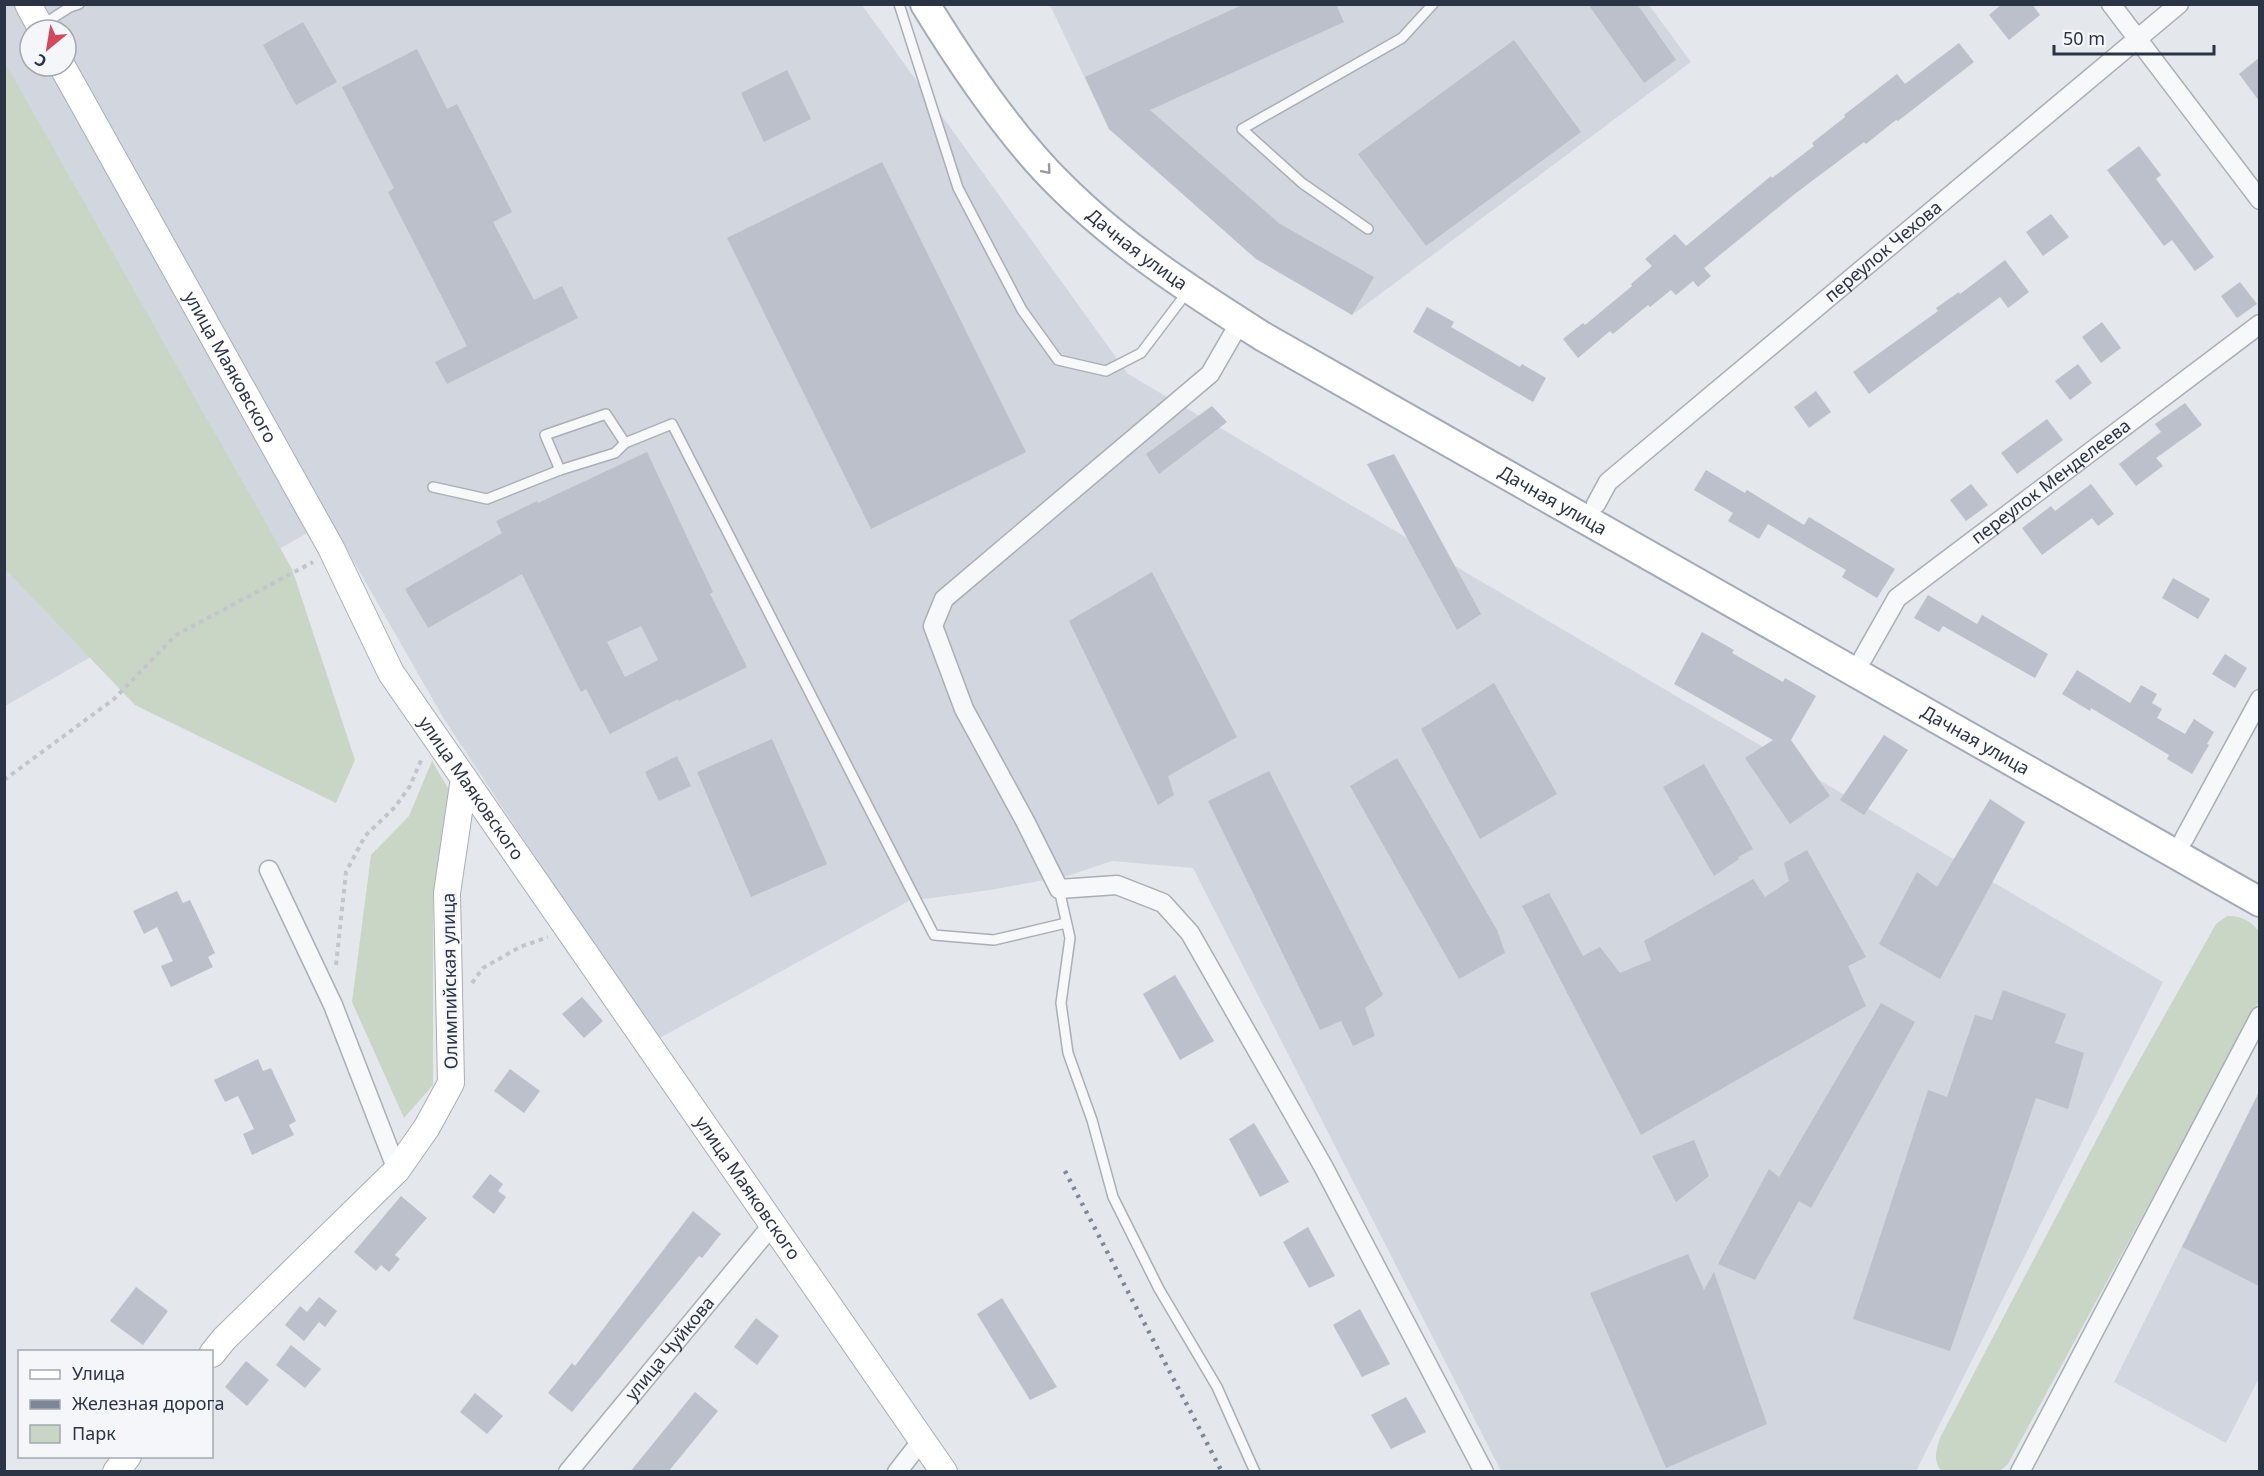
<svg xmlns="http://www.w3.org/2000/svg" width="2264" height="1476" font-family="'Noto Sans',sans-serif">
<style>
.built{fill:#d2d6de;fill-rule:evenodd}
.green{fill:#c9d6c5}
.building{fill:#bbc0ca;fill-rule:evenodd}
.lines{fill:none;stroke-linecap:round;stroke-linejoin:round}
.lane-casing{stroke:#a9aeb7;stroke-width:12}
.street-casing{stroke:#a9aeb7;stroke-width:21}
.secondary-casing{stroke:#a9aeb7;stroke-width:28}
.primary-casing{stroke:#a3abb8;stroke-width:32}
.path{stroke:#c2c5cb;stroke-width:4;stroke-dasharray:4.5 4.5;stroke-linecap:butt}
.lane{stroke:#f7f8fa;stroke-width:9}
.street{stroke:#f7f8fa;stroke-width:18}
.secondary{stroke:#fff;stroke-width:26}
.primary{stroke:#fff;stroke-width:28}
.rail{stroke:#7d8696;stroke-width:4.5;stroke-dasharray:3 6;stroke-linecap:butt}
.oneway{stroke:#959aa2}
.labels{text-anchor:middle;stroke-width:4.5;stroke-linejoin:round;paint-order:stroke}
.street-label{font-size:18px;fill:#2b3445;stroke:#f4f6f9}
</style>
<rect width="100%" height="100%" fill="#e4e7ec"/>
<g class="built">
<path d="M 5,5 L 862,5 L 1128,374 L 2163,982 L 1916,1471 L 1501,1471 L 1193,868 L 1112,861 L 1067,876 L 990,890 L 909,901 L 656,1040 L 444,719 L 330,520 L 5,706 ZM 30,30 L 66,30 L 66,66 L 30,66 Z"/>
<path d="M 1050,5 L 1649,5 L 1691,62 L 1352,315 L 1109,129 Z"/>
<path d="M 2259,1092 L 2259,1378 L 2226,1443 L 2114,1382 Z"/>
</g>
<g class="green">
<path d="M 4,61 L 292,569 L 355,760 L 336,803 L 135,705 L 5,569 Z"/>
<path d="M 432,761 L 449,790 L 433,899 L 433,1085 L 404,1118 L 352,1002 L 371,855 L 409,816 Z"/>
<path d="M 2227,916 C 2241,916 2248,919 2258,930 L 2259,1001 L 2008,1464 L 2000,1471 L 1941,1471 C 1933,1460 1936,1450 1940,1438 L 2121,1093 L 2216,924 Z"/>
</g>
<g class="building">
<path d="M 1244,4 L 1336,4 L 1344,22 L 1150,110 L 1280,224 L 1374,277 L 1352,315 L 1256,259 L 1109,129 L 1085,77 Z"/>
<path d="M 1588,4 L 1637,4 L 1676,60 L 1644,83 Z"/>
<path d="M 2002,4 L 2032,4 L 2040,15 L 2009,40 L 1989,15 Z"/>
<path d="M 303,22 L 337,82 L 296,105 L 263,45 Z"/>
<path d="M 1514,40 L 1581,132 L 1426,246 L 1358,154 Z"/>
<path d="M 1959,43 L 1974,62 L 1898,121 L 1896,120 L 1866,144 L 1864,142 L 1796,193 L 1704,268 L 1711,276 L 1698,287 L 1693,281 L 1676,295 L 1671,290 L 1650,307 L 1648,305 L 1613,334 L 1610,331 L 1578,358 L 1563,339 L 1583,323 L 1585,325 L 1632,286 L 1631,284 L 1652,266 L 1645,259 L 1675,234 L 1686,246 L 1771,176 L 1772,178 L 1814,146 L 1812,143 L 1845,117 L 1844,115 L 1897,74 L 1905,84 Z"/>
<path d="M 417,49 L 447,109 L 457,104 L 512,212 L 493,222 L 534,300 L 562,286 L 578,318 L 447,384 L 435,362 L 467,346 L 388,192 L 394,188 L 342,87 Z"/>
<path d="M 2259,58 L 2259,101 L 2239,74 Z"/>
<path d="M 787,70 L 811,119 L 764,142 L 741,93 Z"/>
<path d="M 2139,146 L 2161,175 L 2156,179 L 2214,257 L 2195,271 L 2172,240 L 2164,246 L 2107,170 Z"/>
<path d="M 882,162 L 1026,452 L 871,529 L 727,238 Z"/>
<path d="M 2051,214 L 2069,237 L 2043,256 L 2026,232 Z"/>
<path d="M 2005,260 L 2029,292 L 2008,308 L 2000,297 L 1869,394 L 1853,372 L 1938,311 L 1936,308 L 1959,292 L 1960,294 Z"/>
<path d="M 2240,282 L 2257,304 L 2237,318 L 2221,296 Z"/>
<path d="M 1427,307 L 1454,322 L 1451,327 L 1520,367 L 1522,364 L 1546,378 L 1533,402 L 1413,332 Z"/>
<path d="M 2102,322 L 2121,348 L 2101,363 L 2082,337 Z"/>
<path d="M 2078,364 L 2092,383 L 2070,400 L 2055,381 Z"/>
<path d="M 1816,391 L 1831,412 L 1809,428 L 1794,407 Z"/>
<path d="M 2185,403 L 2202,425 L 2156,458 L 2163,466 L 2136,486 L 2119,464 L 2161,432 L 2155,424 Z"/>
<path d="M 1212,406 L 1227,422 L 1159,474 L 1146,454 Z"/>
<path d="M 2047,419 L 2063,440 L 2017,474 L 2001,453 Z"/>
<path d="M 647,452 L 713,592 L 710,594 L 747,667 L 679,701 L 678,699 L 610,734 L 586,689 L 581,692 L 522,574 L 428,628 L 405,589 L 502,533 L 496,521 L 537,501 L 538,503 ZM 641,626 L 658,660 L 625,677 L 607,642 Z"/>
<path d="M 1394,454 L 1481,614 L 1457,630 L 1367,464 Z"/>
<path d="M 1706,470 L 1745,493 L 1747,490 L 1804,525 L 1809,517 L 1895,569 L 1877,598 L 1842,577 L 1846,570 L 1768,524 L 1759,539 L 1728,521 L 1733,513 L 1694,490 Z"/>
<path d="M 1971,484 L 1988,505 L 1966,521 L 1950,500 Z"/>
<path d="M 2091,484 L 2114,514 L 2098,526 L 2092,518 L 2042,555 L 2022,528 L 2051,506 L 2055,511 Z"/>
<path d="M 1152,572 L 1237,737 L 1168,776 L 1174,795 L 1158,805 L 1069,621 Z"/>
<path d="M 2173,578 L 2210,599 L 2198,619 L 2162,598 Z"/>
<path d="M 1928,595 L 1977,624 L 1982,615 L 2048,654 L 2035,678 L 1943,626 L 1939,632 L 1914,618 Z"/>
<path d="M 1702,632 L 1734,650 L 1732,653 L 1783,682 L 1785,678 L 1816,696 L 1791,740 L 1830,796 L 1790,824 L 1745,758 L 1773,740 L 1674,684 Z"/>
<path d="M 2225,654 L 2247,668 L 2235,688 L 2212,674 Z"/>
<path d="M 2077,670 L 2130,703 L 2141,685 L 2157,694 L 2152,703 L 2162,709 L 2157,718 L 2185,734 L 2194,719 L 2214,732 L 2207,744 L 2209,745 L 2192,774 L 2167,759 L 2169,755 L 2091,708 L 2090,711 L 2062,694 Z"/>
<path d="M 1494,683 L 1557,794 L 1480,839 L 1421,729 Z"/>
<path d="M 1884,735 L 1908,750 L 1864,815 L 1840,800 Z"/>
<path d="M 772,739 L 827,864 L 751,897 L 697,772 Z"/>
<path d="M 677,756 L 691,786 L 659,801 L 645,772 Z"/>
<path d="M 1397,758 L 1497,930 L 1505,953 L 1459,979 L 1350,786 Z"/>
<path d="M 1704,764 L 1753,849 L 1738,857 L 1739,859 L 1714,876 L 1663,787 Z"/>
<path d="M 1269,771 L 1383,995 L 1365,1008 L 1375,1036 L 1353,1046 L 1341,1021 L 1320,1030 L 1208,801 Z"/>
<path d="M 1990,799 L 2025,822 L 1940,979 L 1879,944 L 1917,872 L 1937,887 Z"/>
<path d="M 1807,850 L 1866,957 L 1848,966 L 1866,1006 L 1641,1135 L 1522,906 L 1549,893 L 1583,956 L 1600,947 L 1620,973 L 1651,960 L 1644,941 L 1753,879 L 1765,897 L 1789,881 L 1784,863 Z"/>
<path d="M 177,891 L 183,903 L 190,900 L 215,953 L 208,957 L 213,967 L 171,987 L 161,966 L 173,961 L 157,927 L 144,934 L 133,911 Z"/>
<path d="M 1175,975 L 1214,1041 L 1180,1060 L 1143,994 Z"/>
<path d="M 2003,990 L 2066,1014 L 2055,1043 L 2084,1053 L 2068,1109 L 2036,1098 L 1950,1351 L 1853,1319 L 1928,1090 L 1947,1097 L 1975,1015 L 1992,1020 Z"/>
<path d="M 582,997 L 603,1021 L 584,1038 L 562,1014 Z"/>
<path d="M 1881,1003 L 1915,1022 L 1811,1208 L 1799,1201 L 1755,1280 L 1718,1264 L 1769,1169 L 1779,1177 Z"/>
<path d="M 258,1059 L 263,1071 L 271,1068 L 296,1121 L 289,1125 L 294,1135 L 252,1155 L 243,1134 L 254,1129 L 238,1096 L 225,1102 L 214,1080 Z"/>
<path d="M 510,1069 L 540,1091 L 524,1113 L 494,1091 Z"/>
<path d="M 2259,1092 L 2259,1286 L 2182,1247 Z"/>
<path d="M 1254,1123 L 1289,1182 L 1260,1197 L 1229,1139 Z"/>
<path d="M 1694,1140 L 1709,1176 L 1676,1202 L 1652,1156 Z"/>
<path d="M 490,1174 L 503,1184 L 498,1191 L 506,1197 L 494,1214 L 472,1197 Z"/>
<path d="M 401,1196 L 427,1218 L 395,1255 L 400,1259 L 389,1272 L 381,1265 L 376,1271 L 354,1252 Z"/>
<path d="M 693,1211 L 721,1234 L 702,1258 L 699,1256 L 572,1412 L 548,1393 L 572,1363 L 575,1366 Z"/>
<path d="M 1308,1227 L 1335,1276 L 1309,1288 L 1283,1242 Z"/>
<path d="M 1688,1254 L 1704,1290 L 1714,1272 L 1767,1424 L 1666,1468 L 1590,1293 Z"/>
<path d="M 136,1287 L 168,1311 L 143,1345 L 110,1321 Z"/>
<path d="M 319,1297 L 337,1311 L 325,1327 L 319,1322 L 304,1341 L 285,1325 L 300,1306 L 307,1312 Z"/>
<path d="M 1002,1298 L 1057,1387 L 1030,1400 L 977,1314 Z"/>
<path d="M 1360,1309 L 1390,1364 L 1362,1377 L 1333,1325 Z"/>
<path d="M 756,1318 L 779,1336 L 757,1365 L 734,1347 Z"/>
<path d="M 291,1345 L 321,1369 L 305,1388 L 276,1365 Z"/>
<path d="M 246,1361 L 269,1380 L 247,1406 L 225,1387 Z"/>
<path d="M 695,1392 L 718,1411 L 695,1439 L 668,1472 L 630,1472 Z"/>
<path d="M 475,1393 L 503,1416 L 487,1434 L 460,1412 Z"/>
<path d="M 1406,1397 L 1426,1432 L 1391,1449 L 1371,1415 Z"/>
</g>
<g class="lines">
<defs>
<g id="lane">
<path d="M 899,4 L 958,188 L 1022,310 L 1058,360 L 1106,371 L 1141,353 L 1188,291"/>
<path d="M 42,25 L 70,7 L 79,4"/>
<path d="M 1368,229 L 1302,183 L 1242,129 L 1402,38 L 1433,4"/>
<path d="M 560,470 L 615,453 L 625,443"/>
<path d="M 433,487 L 487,499 L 560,470 L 545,435 L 606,414 L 625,443 L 672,424 L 934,935 L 994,940 L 1066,923"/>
<path d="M 1059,889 L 1070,938 L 1061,1003 L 1068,1053 L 1092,1120 L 1113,1197 L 1159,1289 L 1217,1387 L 1255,1472"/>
</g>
<g id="street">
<path d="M 2111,4 L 2260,200"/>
<path d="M 1240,322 L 1210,374 L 944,599 L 933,626 L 964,709 L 1025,821 L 1059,889 L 1117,885 L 1163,903 L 1190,933 L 1323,1166 L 1484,1472"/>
<path id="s1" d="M 1596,504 L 1608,482 L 2179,4"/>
<path id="s2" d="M 1863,658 L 1897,598 L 2260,324"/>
<path d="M 2184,839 L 2260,699"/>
<path d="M 269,870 L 333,1005 L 397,1170"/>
<path id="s3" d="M 568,1472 L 773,1224"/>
<path d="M 897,1472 L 922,1440"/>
<path d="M 2020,1472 L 2260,1016"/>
</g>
<g id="secondary">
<path d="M 28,4 L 42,30"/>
<path id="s4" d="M 62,66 L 331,548 L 391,673 L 944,1472"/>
<path d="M 212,1354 L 224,1339 L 397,1170 L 427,1127 L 451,1083 L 447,893 L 464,778"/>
<path d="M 116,1472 L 128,1456"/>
</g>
<g id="primary">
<path id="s5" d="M 925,4 C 963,66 1010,136 1061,186 C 1121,246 1191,291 1262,336 L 2260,902"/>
</g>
</defs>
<use href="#lane" class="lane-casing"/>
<use href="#street" class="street-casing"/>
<use href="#secondary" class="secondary-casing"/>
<use href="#primary" class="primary-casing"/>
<g class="path">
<path d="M 4,780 L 114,699 L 176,635 L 313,562"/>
<path d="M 336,965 L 346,872 L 365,836 L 395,807 L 410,786 L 422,758"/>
<path d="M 472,983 L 483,968 L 520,947 L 548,937"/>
</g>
<use href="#lane" class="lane"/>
<use href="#street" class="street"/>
<use href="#secondary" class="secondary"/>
<use href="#primary" class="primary"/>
<path class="rail" d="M 1065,1171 L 1222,1472"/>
</g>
<defs><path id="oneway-chevron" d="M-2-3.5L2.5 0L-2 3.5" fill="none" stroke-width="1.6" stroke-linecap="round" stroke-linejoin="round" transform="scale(1.5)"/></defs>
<use class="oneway" href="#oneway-chevron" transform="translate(1047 170) rotate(49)"/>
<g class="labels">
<g class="street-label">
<text dy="6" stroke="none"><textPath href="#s5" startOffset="327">Дачная улица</textPath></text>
<text dy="6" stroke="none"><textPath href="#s1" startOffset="384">переулок Чехова</textPath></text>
<text dy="6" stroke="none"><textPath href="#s4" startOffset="345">улица Маяковского</textPath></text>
<text dy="6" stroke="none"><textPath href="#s2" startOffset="262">переулок Менделеева</textPath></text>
<text dy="6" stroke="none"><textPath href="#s5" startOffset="813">Дачная улица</textPath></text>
<text dy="6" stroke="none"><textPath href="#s5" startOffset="1299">Дачная улица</textPath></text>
<text dy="6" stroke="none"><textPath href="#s4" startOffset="831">улица Маяковского</textPath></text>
<text transform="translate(450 981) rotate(-91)" y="6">Олимпийская улица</text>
<text dy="6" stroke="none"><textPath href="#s4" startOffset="1317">улица Маяковского</textPath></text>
<text dy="6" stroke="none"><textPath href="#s3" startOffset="160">улица Чуйкова</textPath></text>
</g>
</g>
<rect width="2264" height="1476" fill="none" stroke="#2b3445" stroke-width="12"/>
<rect x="18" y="1350" width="195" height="108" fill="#f4f6f9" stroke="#a4a8b1" stroke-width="1.5"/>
<rect x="30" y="1370" width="30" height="9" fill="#ffffff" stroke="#a4a8b1" stroke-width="1.5"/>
<text x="72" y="1380" font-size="18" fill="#2b3445">Улица</text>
<rect x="30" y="1400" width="30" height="9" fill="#7d8696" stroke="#a4a8b1" stroke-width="1.5"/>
<text x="72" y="1410" font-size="18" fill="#2b3445">Железная дорога</text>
<rect x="30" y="1425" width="30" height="18" fill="#c9d6c5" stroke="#a4a8b1" stroke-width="1.5"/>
<text x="72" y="1440" font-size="18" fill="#2b3445">Парк</text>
<g transform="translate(48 48) rotate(210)"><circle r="28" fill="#f4f6f9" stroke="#a4a8b1" stroke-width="1.5"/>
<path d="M0-4.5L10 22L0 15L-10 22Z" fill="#d1495b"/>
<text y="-9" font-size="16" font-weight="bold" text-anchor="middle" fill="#2b3445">С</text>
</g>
<path d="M2054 45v9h160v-9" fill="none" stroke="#2b3445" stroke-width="3"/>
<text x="2063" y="45" font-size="18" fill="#2b3445" stroke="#f4f6f9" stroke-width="4.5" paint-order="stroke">50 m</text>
</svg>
